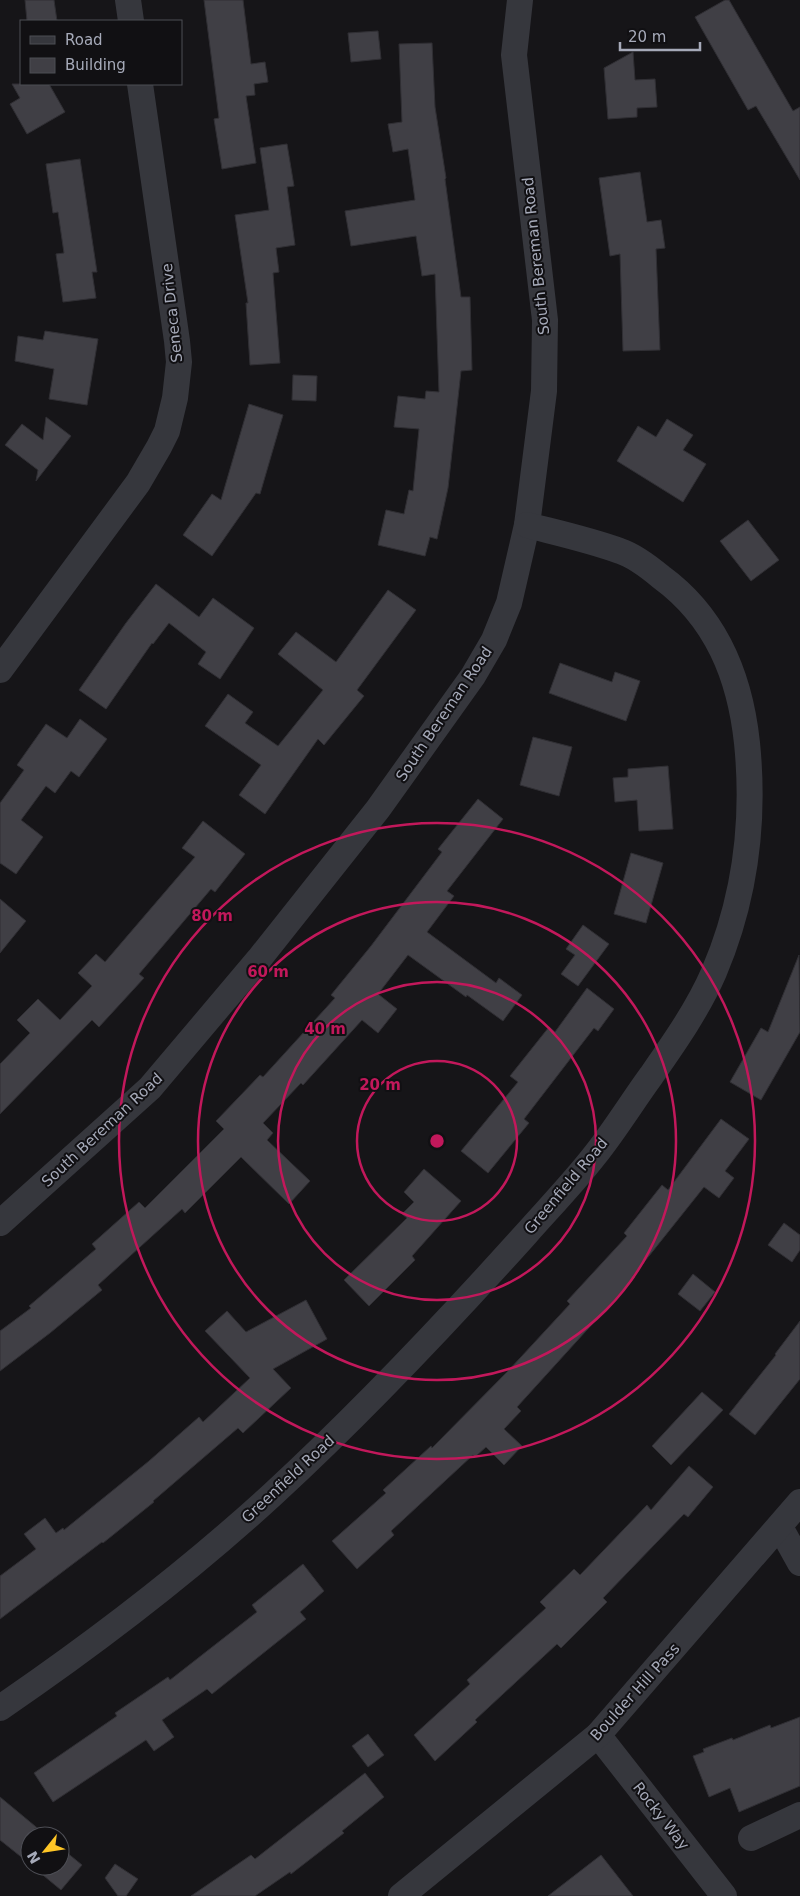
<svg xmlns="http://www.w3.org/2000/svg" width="800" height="1896" font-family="'DejaVu Sans',sans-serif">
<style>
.building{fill:#403f45;stroke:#302f34}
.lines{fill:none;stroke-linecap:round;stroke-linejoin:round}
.minor{stroke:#36373d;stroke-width:26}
.ring{fill:none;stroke:#c2185b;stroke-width:2.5}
.labels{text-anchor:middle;stroke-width:4;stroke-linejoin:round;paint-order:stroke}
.street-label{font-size:15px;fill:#a6aab9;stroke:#111013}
.centre{fill:#c2185b;stroke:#111013;stroke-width:2.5}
.ring-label{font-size:15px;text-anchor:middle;font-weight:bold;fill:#c2185b;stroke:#111013;stroke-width:4;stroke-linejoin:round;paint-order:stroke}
</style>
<rect width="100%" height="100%" fill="#161518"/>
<g class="building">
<path d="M 25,0 L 54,0 L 57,21 L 27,21 Z"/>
<path d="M 204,0 L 243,0 L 251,64 L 265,62 L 268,82 L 254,84 L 255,95 L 246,96 L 256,163 L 222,169 L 214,119 L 219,118 Z"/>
<path d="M 725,0 L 729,0 L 793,111 L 800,107 L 800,180 L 756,106 L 748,110 L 695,17 Z"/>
<path d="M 378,31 L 381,59 L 351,62 L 348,33 Z"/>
<path d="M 432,43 L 435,107 L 446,178 L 445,179 L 461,297 L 470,297 L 472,370 L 461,371 L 448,488 L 437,539 L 430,537 L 425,556 L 378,545 L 386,510 L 404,514 L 409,490 L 413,491 L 419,429 L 394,427 L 398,396 L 425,399 L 426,391 L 439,392 L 435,274 L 422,276 L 416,236 L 351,246 L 345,211 L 415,200 L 408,149 L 393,152 L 388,124 L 402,122 L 399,44 Z"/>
<path d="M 633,52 L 635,80 L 655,79 L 657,107 L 637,108 L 637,117 L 608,119 L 604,68 Z"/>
<path d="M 12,84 L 49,84 L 65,112 L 27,134 L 10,104 L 20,98 Z"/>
<path d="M 287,144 L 294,186 L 287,187 L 295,245 L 276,248 L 279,272 L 273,273 L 280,363 L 250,365 L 246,303 L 248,303 L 235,215 L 269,210 L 260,148 Z"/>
<path d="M 80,159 L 97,272 L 92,272 L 96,298 L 63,302 L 56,254 L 64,253 L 58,212 L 53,213 L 46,164 Z"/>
<path d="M 640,172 L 647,222 L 661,220 L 665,248 L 656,249 L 660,350 L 623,351 L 620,254 L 610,256 L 599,178 Z"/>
<path d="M 45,331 L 98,339 L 87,405 L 49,399 L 54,369 L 15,361 L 18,336 L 43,340 Z"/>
<path d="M 293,375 L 317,376 L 316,401 L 292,400 Z"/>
<path d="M 249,404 L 283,415 L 260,494 L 256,493 L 212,556 L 183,535 L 212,494 L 221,500 Z"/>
<path d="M 46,417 L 71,436 L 36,481 L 38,470 L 5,445 L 22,424 L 43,440 Z"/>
<path d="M 667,419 L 693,435 L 683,450 L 706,464 L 683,502 L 617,461 L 638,426 L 656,437 Z"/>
<path d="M 748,520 L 779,560 L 751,581 L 720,541 Z"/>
<path d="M 156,584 L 199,617 L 213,598 L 254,628 L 220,679 L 198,664 L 206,652 L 169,623 L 153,644 L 152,643 L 106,709 L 79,690 L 126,623 Z"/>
<path d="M 388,590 L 416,610 L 357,690 L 364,696 L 324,745 L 318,739 L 265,814 L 239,795 L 261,765 L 205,726 L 228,694 L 253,712 L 245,723 L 278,746 L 323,690 L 278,654 L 296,632 L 336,662 Z"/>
<path d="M 560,663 L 612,682 L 615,672 L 640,681 L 626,721 L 549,693 Z"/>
<path d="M 80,719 L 107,739 L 79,777 L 71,771 L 55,793 L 46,786 L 21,820 L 43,837 L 16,874 L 0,863 L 0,803 L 24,770 L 17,765 L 46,724 L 67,738 Z"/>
<path d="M 533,737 L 572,747 L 559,796 L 520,785 Z"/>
<path d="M 668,766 L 673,829 L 639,831 L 637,800 L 615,802 L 613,778 L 628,777 L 628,769 Z"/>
<path d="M 478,799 L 503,819 L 447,891 L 454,896 L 427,932 L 496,983 L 499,978 L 522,995 L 503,1021 L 467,995 L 466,997 L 408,955 L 378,994 L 397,1009 L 378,1033 L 362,1020 L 303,1085 L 301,1083 L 263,1123 L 273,1133 L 267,1140 L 310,1181 L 289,1204 L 241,1157 L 185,1213 L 182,1209 L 98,1285 L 102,1290 L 50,1333 L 0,1371 L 0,1331 L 31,1308 L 29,1306 L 96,1249 L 92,1244 L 139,1202 L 145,1208 L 224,1129 L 216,1121 L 260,1075 L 263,1077 L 335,998 L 331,995 L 371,946 L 442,852 L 438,849 Z"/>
<path d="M 203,821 L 245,854 L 215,892 L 211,889 L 139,974 L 144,978 L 99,1027 L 92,1020 L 0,1114 L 0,1064 L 30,1033 L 17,1020 L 38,999 L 60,1020 L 92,986 L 78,973 L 96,954 L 105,962 L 195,857 L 182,848 Z"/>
<path d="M 631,853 L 663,863 L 646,923 L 614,914 Z"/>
<path d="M 0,899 L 26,921 L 0,953 Z"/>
<path d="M 583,925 L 609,944 L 578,986 L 561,974 L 575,955 L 566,949 Z"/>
<path d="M 799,955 L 800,1032 L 761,1100 L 730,1082 L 761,1028 L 768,1032 Z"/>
<path d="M 587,988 L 614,1009 L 598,1031 L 594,1028 L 524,1119 L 529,1123 L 488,1173 L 461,1151 L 518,1082 L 510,1076 L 549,1027 L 555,1032 Z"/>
<path d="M 721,1119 L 749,1139 L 725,1171 L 734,1178 L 719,1198 L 704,1187 L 633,1276 L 635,1277 L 517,1407 L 521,1411 L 504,1429 L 522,1446 L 504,1465 L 486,1447 L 475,1457 L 473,1455 L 391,1531 L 394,1535 L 357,1569 L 332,1541 L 386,1493 L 383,1490 L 431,1446 L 432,1448 L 508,1371 L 570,1304 L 567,1301 L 627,1236 L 624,1233 L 662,1185 L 668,1190 Z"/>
<path d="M 424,1169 L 461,1201 L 412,1256 L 415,1260 L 369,1306 L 344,1280 L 407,1218 L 402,1214 L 414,1202 L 404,1192 Z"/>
<path d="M 784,1223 L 800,1235 L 800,1250 L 792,1262 L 768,1245 Z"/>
<path d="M 693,1274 L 715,1292 L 700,1311 L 678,1294 Z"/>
<path d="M 306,1300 L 327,1339 L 273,1369 L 291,1388 L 243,1433 L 238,1428 L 153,1501 L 154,1502 L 103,1543 L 102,1542 L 0,1619 L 0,1576 L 36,1549 L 24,1534 L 45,1518 L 56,1533 L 63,1528 L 64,1530 L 149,1461 L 199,1417 L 203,1422 L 250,1378 L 205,1331 L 227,1311 L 246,1332 Z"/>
<path d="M 800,1321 L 800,1379 L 755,1435 L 729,1414 L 776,1355 L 775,1354 Z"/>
<path d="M 702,1392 L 723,1410 L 671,1465 L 652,1446 Z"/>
<path d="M 689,1466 L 713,1487 L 688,1517 L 684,1514 L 603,1598 L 607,1602 L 561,1648 L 557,1644 L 475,1720 L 477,1722 L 435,1761 L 414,1735 L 470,1684 L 467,1680 L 546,1608 L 540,1602 L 574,1569 L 580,1575 L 647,1505 L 651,1510 Z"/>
<path d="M 303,1564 L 324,1591 L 300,1612 L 306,1619 L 212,1694 L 207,1689 L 162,1720 L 174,1737 L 154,1751 L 146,1740 L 53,1802 L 34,1773 L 117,1716 L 115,1713 L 168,1677 L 170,1680 L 257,1612 L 252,1605 Z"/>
<path d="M 800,1717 L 800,1786 L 739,1812 L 730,1788 L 709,1797 L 693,1756 L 704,1752 L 703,1749 L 732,1738 L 733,1740 L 770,1725 L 771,1728 Z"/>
<path d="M 368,1734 L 384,1755 L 368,1767 L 352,1746 Z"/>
<path d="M 365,1773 L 384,1797 L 342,1831 L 344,1833 L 291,1874 L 290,1872 L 255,1896 L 191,1896 L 251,1855 L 255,1859 Z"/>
<path d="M 0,1797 L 47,1836 L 30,1836 L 30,1864 L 0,1840 Z"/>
<path d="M 60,1847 L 82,1865 L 61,1890 L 32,1866 L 60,1866 Z"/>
<path d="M 601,1855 L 633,1896 L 548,1896 Z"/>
<path d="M 115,1864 L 138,1879 L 126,1896 L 118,1896 L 105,1878 Z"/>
</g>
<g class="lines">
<g class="minor">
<path d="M 128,0 L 131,21"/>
<path d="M 0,670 L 138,483 L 159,447 L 167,431 L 175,398 L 179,362 L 177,341 L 140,84"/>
<path d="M 0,1223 L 150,1088 L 259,959 L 378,809 L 473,676 L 494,640 L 509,603 L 527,525 L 544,391 L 545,320 L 514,55 L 520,0"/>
<path d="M 780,1527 L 800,1563"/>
<path d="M 0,1708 C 95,1643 188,1572 273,1494 C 362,1412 445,1324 526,1234 C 549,1208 574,1182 595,1155 C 615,1130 632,1102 651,1076 C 674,1043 698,1009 714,972 C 745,899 755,822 747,743 C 740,677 717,618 661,577 C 649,567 635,556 620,551 C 590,540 558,533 527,525"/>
<path d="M 598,1735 L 724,1896"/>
<path d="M 751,1838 L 800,1815"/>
<path d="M 401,1896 L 598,1735 L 800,1502"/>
</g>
</g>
<g class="ring">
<circle cx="437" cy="1141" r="80"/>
<circle cx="437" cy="1141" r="159"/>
<circle cx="437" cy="1141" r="239"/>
<circle cx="437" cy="1141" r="318"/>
</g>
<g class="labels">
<g class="street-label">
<text transform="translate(536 256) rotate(-96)" y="5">South Bereman Road</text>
<text transform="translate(172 313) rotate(-96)" y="5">Seneca Drive</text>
<text transform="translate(444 714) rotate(-56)" y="5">South Bereman Road</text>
<text transform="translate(102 1130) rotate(-43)" y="5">South Bereman Road</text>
<text transform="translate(566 1186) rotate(-50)" y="5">Greenfield Road</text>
<text transform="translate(288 1479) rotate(-43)" y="5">Greenfield Road</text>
<text transform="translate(635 1692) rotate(-48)" y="5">Boulder Hill Pass</text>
<text transform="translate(661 1816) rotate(52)" y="5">Rocky Way</text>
</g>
</g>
<circle cx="437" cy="1141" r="8" class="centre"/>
<g class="ring-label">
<text x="212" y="921">80 m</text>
<text x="268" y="977">60 m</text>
<text x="325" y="1034">40 m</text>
<text x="380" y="1090">20 m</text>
</g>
<rect x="20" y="20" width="162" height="65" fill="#111013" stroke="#4d4e55"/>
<rect x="30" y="36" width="25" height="8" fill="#36373d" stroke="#4d4e55"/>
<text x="65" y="45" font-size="15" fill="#a6aab9">Road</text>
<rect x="30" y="58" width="25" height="15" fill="#403f45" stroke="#4d4e55"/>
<text x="65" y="70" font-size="15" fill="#a6aab9">Building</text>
<g transform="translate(45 1851) rotate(240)"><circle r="24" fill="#111013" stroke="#4d4e55"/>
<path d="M0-4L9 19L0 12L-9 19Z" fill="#ffc626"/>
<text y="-8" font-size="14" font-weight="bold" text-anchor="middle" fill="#a6aab9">N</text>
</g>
<path d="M620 42v8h80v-8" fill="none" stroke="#a6aab9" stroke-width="2.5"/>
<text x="628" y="42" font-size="15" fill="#a6aab9" stroke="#111013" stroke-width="4" paint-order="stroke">20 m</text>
</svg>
